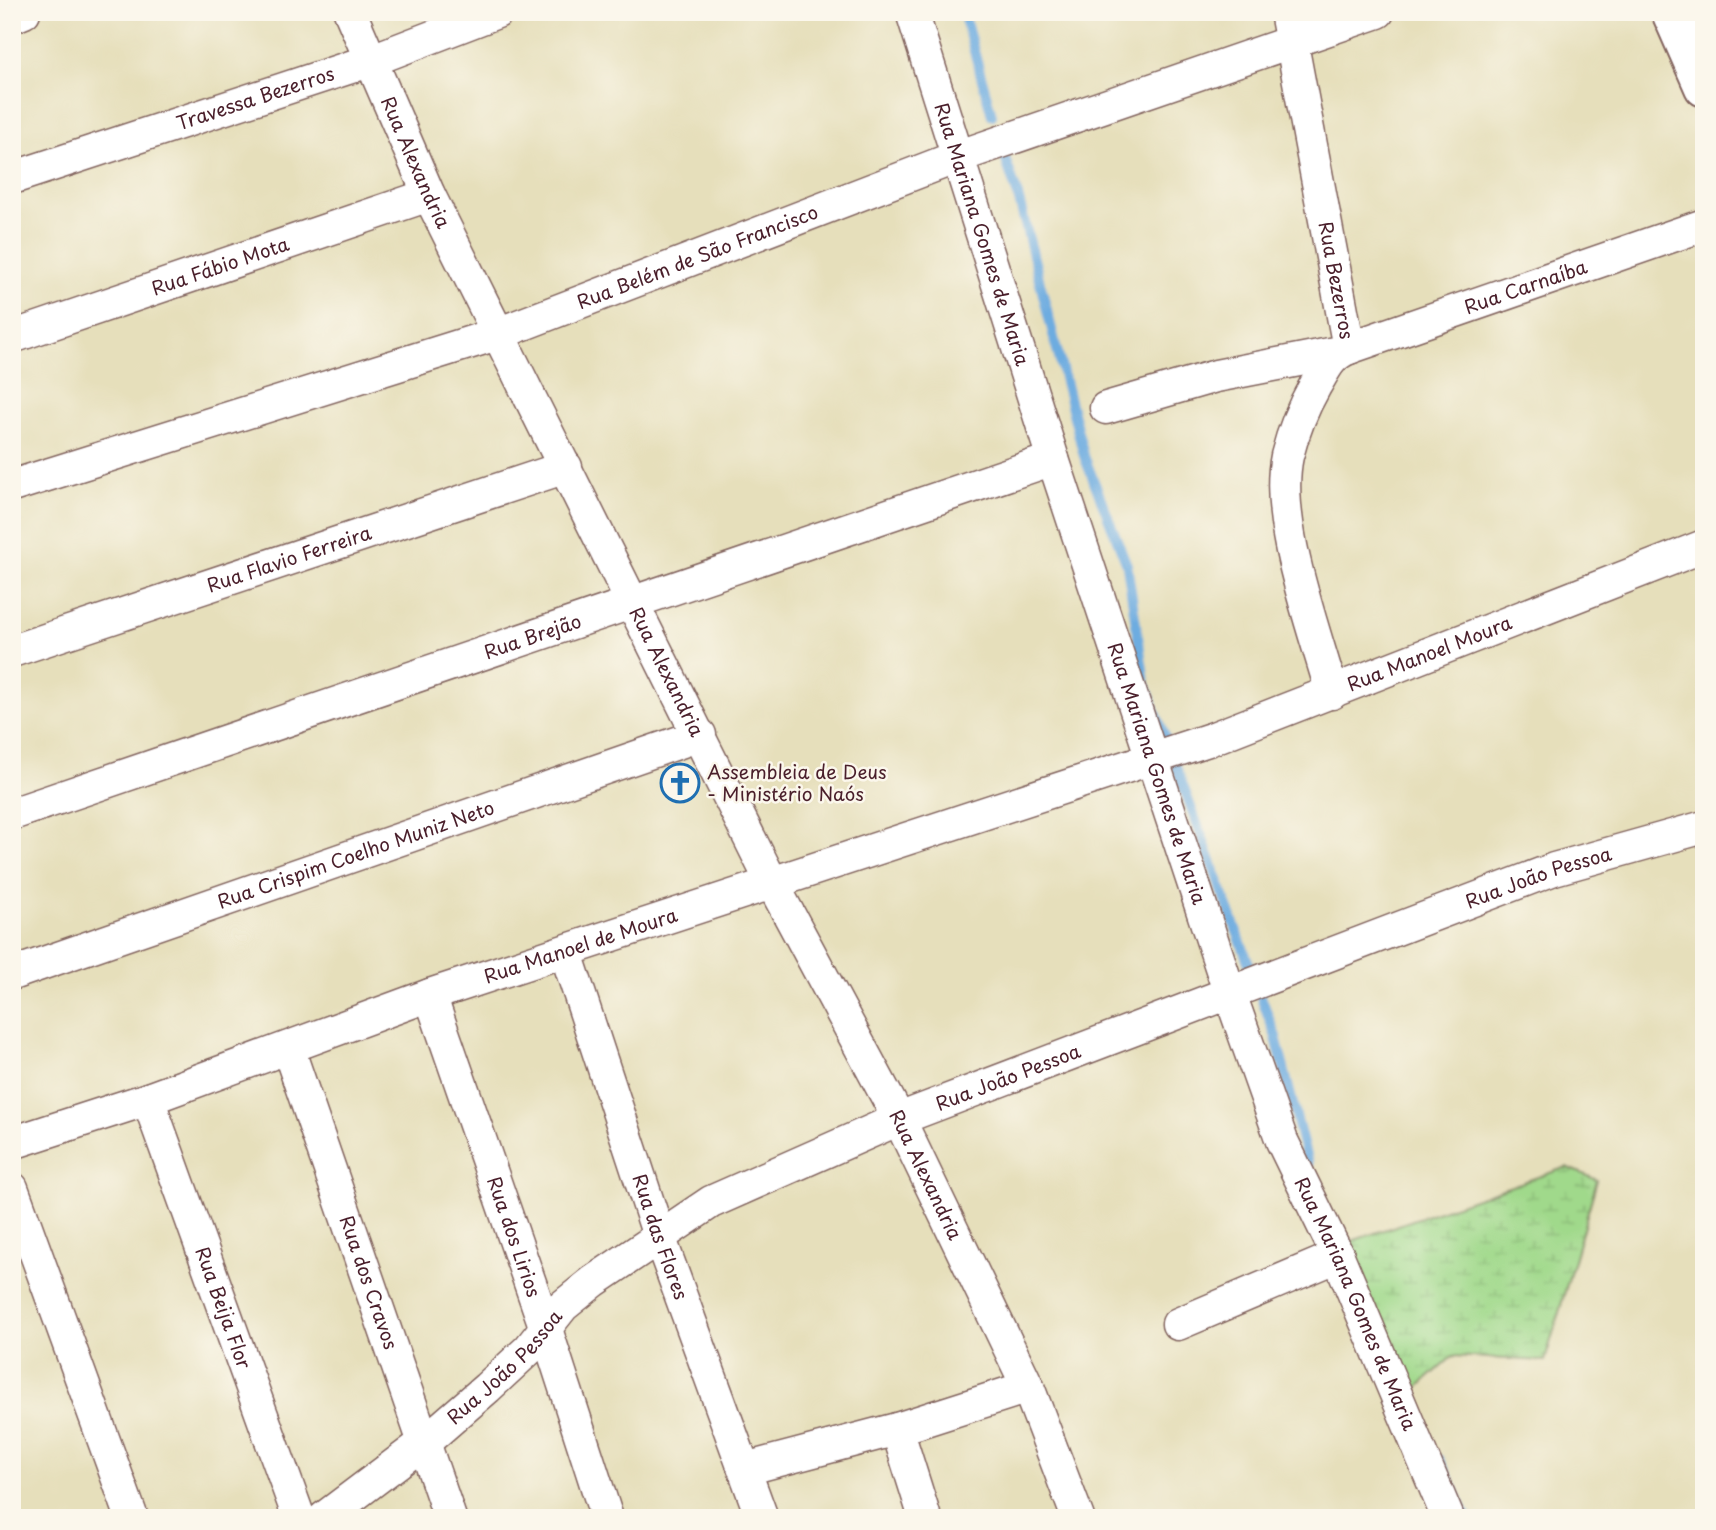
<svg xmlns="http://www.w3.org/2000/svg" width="1716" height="1530" font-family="'Playpen Sans',sans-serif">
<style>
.wetland{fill:url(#wetland-marsh);stroke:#757c5b;stroke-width:2}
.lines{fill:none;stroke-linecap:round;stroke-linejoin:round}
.stream{stroke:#6dace0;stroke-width:10}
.street-casing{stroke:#81625d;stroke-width:35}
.secondary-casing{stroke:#81625d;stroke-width:42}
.street{stroke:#fff;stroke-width:32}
.secondary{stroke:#fff;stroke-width:38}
.labels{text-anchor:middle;stroke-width:5;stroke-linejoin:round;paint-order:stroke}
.street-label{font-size:19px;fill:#4a1f2b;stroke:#fbf7ec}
.poi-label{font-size:19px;fill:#4a1f2b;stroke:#fbf7ec;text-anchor:start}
</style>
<defs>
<pattern id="wetland-marsh" width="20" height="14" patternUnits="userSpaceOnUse" patternTransform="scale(1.75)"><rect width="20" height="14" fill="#a0d98b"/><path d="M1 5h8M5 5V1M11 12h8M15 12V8" fill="none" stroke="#8bba78"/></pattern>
</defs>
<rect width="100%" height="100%" fill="#fbf7ec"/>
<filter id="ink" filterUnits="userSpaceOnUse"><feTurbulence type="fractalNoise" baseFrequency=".0143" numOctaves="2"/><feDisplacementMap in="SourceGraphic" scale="14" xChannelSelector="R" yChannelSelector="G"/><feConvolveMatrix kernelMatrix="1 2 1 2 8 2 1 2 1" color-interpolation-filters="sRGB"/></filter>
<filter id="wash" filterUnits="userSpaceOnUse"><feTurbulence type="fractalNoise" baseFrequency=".00686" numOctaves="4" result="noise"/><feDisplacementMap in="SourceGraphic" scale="28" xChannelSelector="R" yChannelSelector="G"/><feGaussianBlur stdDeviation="1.57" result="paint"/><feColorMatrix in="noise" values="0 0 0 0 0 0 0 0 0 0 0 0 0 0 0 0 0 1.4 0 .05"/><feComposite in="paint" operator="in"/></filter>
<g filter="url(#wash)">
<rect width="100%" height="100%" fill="#e6dfbb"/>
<path class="wetland" d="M 1567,1167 L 1597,1180 L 1545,1361 L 1453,1356 L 1409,1395 L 1340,1245 Z"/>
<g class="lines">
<g class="stream">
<path d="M 963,12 L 992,115"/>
<path d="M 1000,143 L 1018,196 L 1084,456 L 1127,565 L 1145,683 L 1276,1037 L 1308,1164"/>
<path d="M 1440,1460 L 1467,1518"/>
</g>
</g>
</g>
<g filter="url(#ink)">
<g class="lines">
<defs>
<g id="street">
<path id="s1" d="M 350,12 L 429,195 L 771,881 L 899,1119 L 1028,1387 L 1078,1518"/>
<path id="s2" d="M 912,12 L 1053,459 L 1230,994 L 1282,1141 L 1338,1256 L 1448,1518"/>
<path id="s3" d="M 1286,12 L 1349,348 C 1329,356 1326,368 1315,386 C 1303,407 1293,432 1287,456 C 1273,521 1314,628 1332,693"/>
<path d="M 12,17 L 24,12"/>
<path id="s4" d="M 12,178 L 372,60 L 497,12"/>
<path id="s5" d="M 12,337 L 429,195"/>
<path id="s6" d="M 1349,348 L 1704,225"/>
<path d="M 1106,408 L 1216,376 L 1335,353"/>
<path id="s7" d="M 12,486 L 500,333 L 957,157 L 1378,12"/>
<path id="s8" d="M 12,651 L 566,467"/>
<path id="s9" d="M 12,814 L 1053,459"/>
<path id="s10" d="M 566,953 L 659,1236 L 762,1518"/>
<path id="s11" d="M 12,974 L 700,735"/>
<path id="s12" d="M 430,995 L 545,1326 L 607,1518"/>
<path id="s13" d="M 288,1048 L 450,1518"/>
<path id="s14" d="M 148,1099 L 299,1518"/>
<path id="s15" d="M 12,1143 L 148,1099 L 430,995 L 1211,739 L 1704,546"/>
<path d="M 12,1188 L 132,1518"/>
<path d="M 1178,1324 L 1338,1256"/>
<path d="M 897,1429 L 925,1518"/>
<path d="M 745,1469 L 897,1429 L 1028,1387"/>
<path id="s16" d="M 324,1518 L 426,1441 L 487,1388 L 529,1349 L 563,1306 L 594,1281 L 711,1202 L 899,1119 L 1554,869 L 1704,827"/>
</g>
<path id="secondary" d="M 1671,12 L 1704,87"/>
</defs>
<use href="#street" class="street-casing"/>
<use href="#secondary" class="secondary-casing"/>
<use href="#street" class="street"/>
<use href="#secondary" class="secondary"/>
</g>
</g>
<defs>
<symbol id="church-ring" viewBox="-11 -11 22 22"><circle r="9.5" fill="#fbf7ec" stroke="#1f6fb2" stroke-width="1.5"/><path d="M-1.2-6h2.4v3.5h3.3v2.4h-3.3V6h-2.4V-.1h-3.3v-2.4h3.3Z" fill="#1f6fb2"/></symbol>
</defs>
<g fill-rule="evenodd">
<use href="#church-ring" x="658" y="761" width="44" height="44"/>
</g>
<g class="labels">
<g class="street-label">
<text dy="7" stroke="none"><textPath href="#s4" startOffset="256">Travessa Bezerros</textPath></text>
<text dy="7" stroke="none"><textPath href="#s1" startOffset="164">Rua Alexandria</textPath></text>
<text dy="7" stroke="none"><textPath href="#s2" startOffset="233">Rua Mariana Gomes de Maria</textPath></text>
<text dy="7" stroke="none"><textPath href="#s7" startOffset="723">Rua Belém de São Francisco</textPath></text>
<text dy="7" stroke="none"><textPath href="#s5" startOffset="220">Rua Fábio Mota</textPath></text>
<text dy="7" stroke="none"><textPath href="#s3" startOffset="273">Rua Bezerros</textPath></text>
<text dy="7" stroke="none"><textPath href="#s6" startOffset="187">Rua Carnaíba</textPath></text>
<text dy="7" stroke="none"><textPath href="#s8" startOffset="292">Rua Flavio Ferreira</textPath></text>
<text dy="7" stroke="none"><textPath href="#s9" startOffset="550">Rua Brejão</textPath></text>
<text dy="7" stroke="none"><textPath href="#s15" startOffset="1500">Rua Manoel Moura</textPath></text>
<text dy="7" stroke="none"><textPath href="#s1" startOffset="732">Rua Alexandria</textPath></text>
<text dy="7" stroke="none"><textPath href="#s2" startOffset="800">Rua Mariana Gomes de Maria</textPath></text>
<text dy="7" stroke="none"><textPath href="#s11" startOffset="364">Rua Crispim Coelho Muniz Neto</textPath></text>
<text dy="7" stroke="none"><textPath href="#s16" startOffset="1391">Rua João Pessoa</textPath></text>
<text dy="7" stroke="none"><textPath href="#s15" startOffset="602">Rua Manoel de Moura</textPath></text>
<text dy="7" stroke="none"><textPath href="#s16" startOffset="824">Rua João Pessoa</textPath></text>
<text dy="7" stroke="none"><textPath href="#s1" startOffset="1298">Rua Alexandria</textPath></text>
<text dy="7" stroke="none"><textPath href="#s12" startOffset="256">Rua dos Lirios</textPath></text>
<text dy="7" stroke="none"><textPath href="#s10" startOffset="299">Rua das Flores</textPath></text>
<text dy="7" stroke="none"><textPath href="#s13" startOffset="248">Rua dos Cravos</textPath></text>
<text dy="7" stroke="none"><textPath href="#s2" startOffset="1367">Rua Mariana Gomes de Maria</textPath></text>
<text dy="7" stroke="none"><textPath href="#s14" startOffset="222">Rua Beija Flor</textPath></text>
<text dy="7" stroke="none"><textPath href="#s16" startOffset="236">Rua João Pessoa</textPath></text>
</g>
<g class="poi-label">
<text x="707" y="779">Assembleia de Deus<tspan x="707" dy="22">- Ministério Naós</tspan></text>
</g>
</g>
<rect width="1716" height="1530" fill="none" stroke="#fbf7ec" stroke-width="42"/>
</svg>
